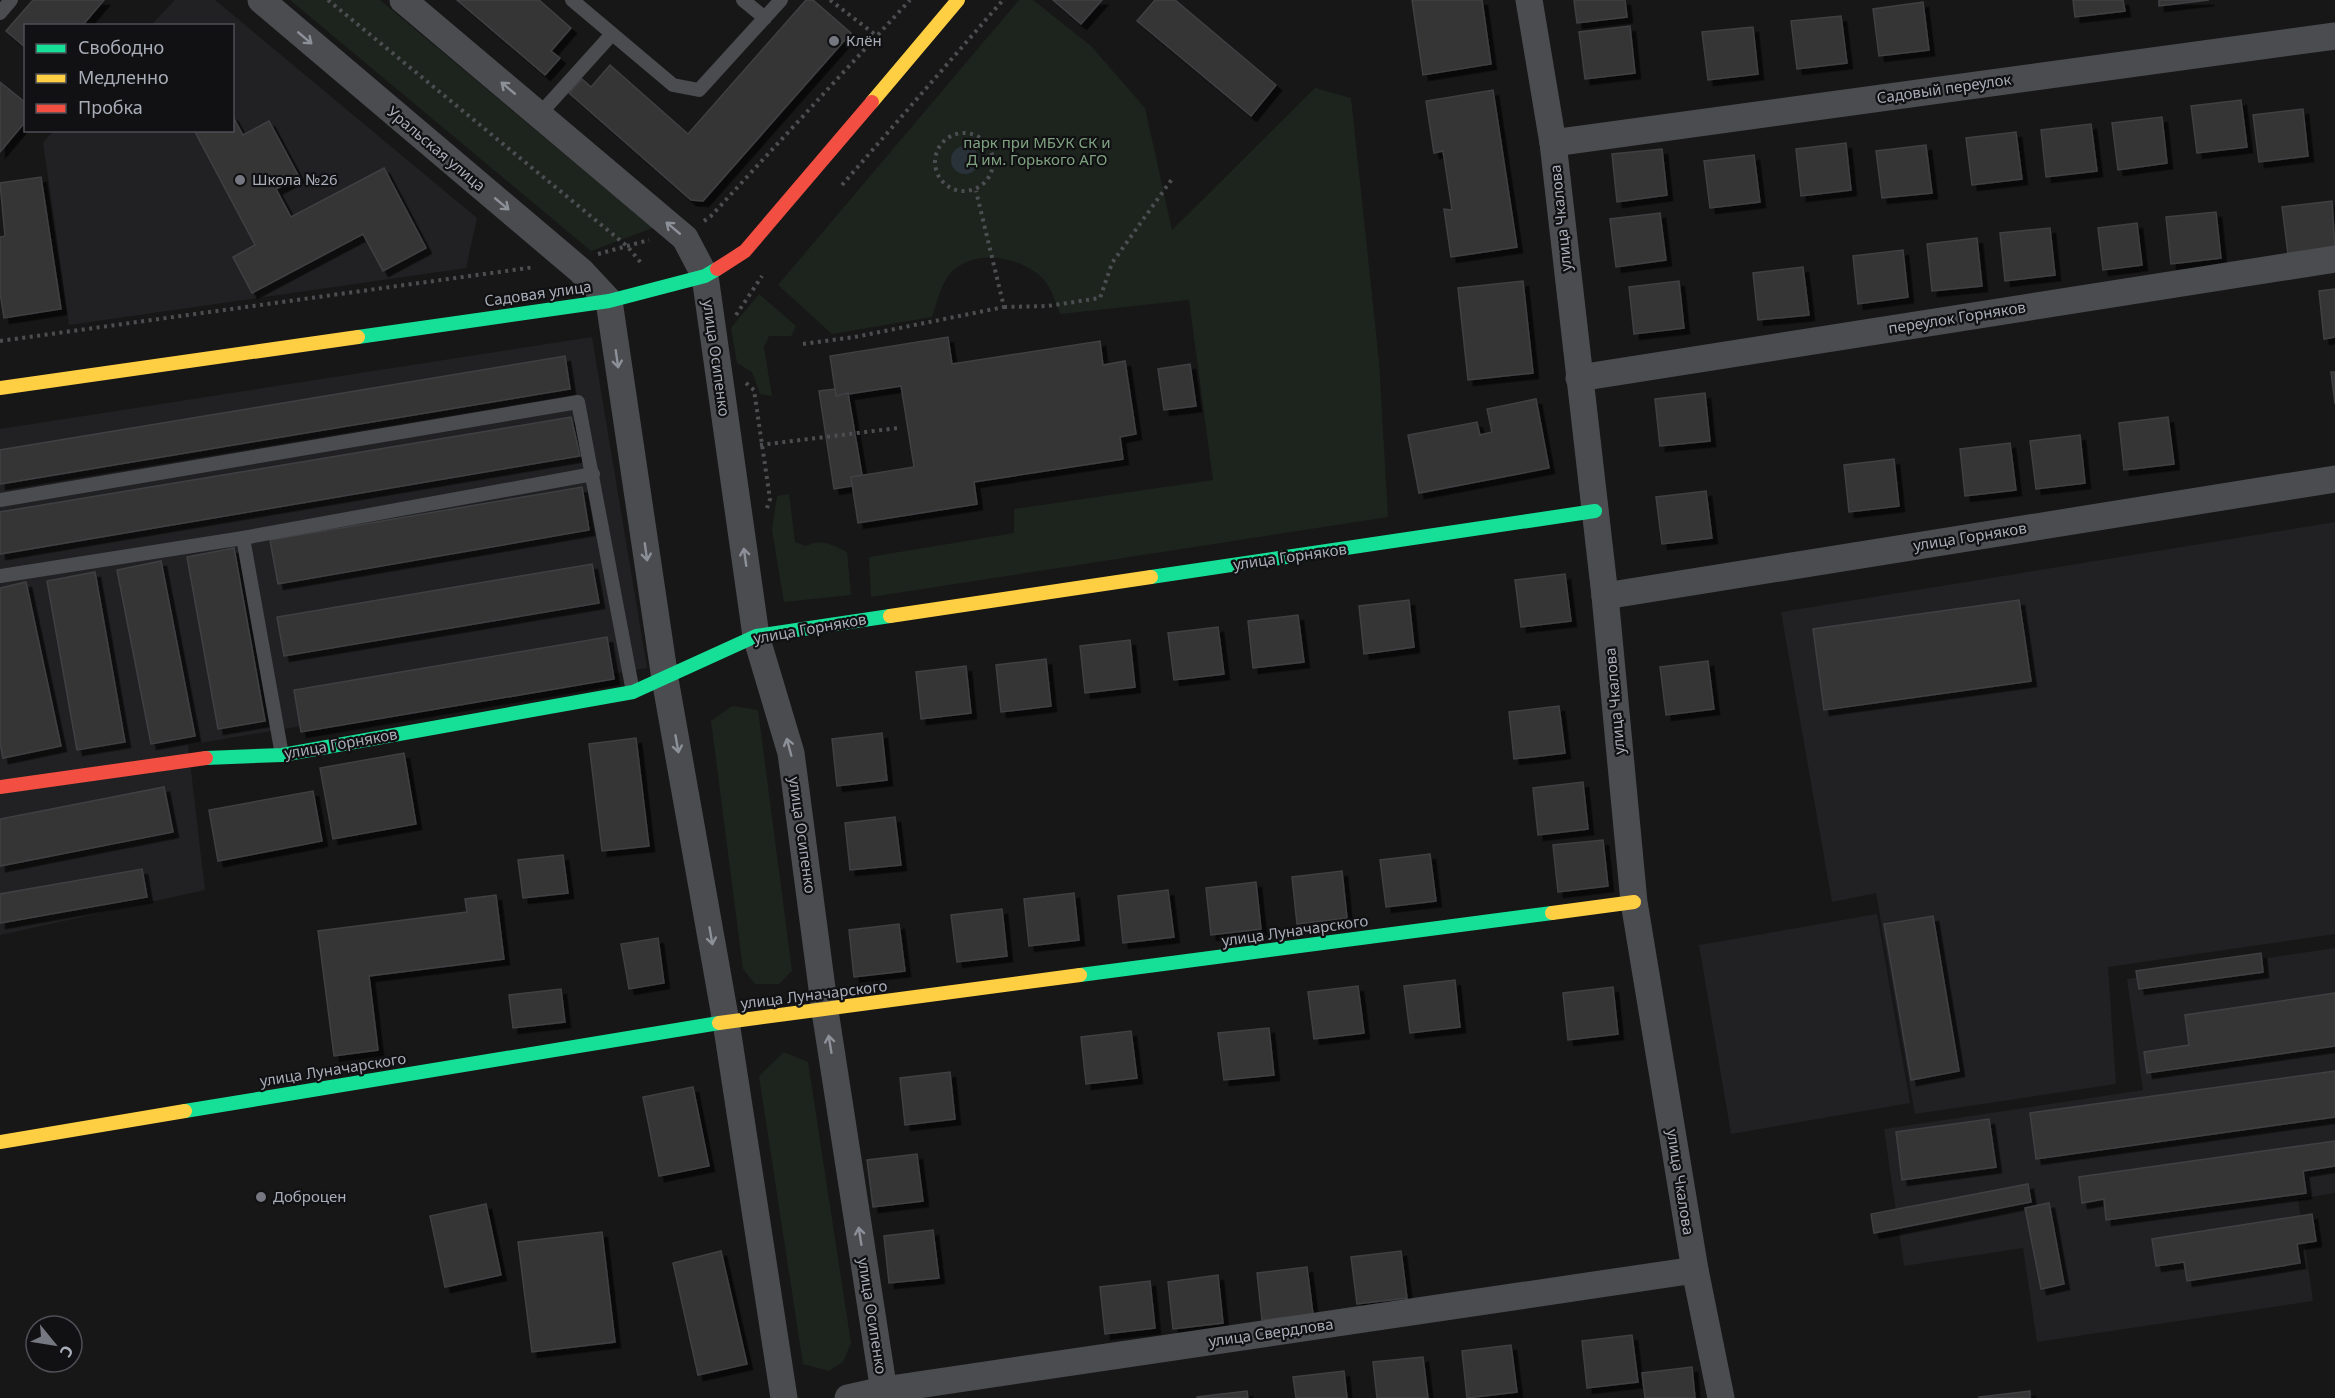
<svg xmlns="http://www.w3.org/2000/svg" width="2335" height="1398" font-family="'Noto Sans',sans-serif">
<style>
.built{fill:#212123}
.green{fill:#1d241e}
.water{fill:#2a3239}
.building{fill:#353536;stroke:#3f4043;stroke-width:1.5;filter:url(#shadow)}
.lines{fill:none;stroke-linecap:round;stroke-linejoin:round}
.path{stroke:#4d4e52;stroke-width:4;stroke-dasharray:3 4.5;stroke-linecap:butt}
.lane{stroke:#4b4c50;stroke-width:14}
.street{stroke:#4b4c50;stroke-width:27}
.fast{stroke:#16e098;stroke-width:14}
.slow{stroke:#ffcf43;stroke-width:14}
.jam{stroke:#f24e42;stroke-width:14}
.oneway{stroke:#8c9099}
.poi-dot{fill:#757880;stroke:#111113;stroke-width:2}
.labels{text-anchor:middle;stroke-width:4.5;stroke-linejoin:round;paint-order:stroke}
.poi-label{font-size:15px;fill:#a8adb8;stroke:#111113;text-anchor:start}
.street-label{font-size:15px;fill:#a8adb8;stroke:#111113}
.park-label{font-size:15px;fill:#7fa381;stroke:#111113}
</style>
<defs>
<filter id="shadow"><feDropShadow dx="5.5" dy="5.5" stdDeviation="0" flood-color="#0009"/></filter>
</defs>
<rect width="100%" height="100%" fill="#171717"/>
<g class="built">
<path d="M 175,0 L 215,0 L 477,218 L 466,268 L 69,325 L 43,142 L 54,131 L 232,130 L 232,26 L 151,25 Z"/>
<path d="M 592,337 L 647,668 L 188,745 L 205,890 L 0,935 L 0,429 Z"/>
<path d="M 2335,522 L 2335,934 L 2108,967 L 2116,1084 L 1915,1114 L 1876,893 L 1832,902 L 1781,612 Z"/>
<path d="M 1877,914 L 1910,1103 L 1731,1134 L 1699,945 Z"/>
<path d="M 2335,948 L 2335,1193 L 2298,1199 L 2313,1301 L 2037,1342 L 2023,1248 L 1904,1266 L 1884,1129 L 2143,1090 L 2127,979 Z"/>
</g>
<g class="green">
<path d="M 290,0 L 380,0 L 653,228 L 591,251 Z"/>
<path d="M 1019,0 L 1033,0 L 1091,46 L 1145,108 L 1172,230 L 1315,88 L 1351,98 L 1379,361 L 1388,517 L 871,597 L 869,557 L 1014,533 L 1014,509 L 1213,480 L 1189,300 L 1060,314 C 1055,300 1050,283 1038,274 C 1015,257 980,250 956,268 C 942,278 937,302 932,317 L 832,334 L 778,285 Z"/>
<path d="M 759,294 L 796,326 L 791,336 L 769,336 L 764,347 L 772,396 L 760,394 L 752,372 L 737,363 L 731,328 Z"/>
<path d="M 789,494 L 795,542 L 806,546 C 821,538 833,545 847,552 L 851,595 L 784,602 L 772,530 L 777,496 Z"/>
<path d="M 732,706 L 758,710 L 792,971 L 779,984 L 755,984 L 743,969 L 711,721 Z"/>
<path d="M 784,1052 L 808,1062 L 851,1343 L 843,1362 L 829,1371 L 803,1364 L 759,1076 Z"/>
</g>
<circle class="water" cx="965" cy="160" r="14"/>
<g class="building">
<path d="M 33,0 L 104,0 L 82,26 L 26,26 L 26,48 L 6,31 Z"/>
<path d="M 457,0 L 539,0 L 571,28 L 551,51 L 560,58 L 545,75 Z"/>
<path d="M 806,0 L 813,0 L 851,33 L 703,201 L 691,200 L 569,93 L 582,79 L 591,87 L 610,65 L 688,134 Z"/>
<path d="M 1053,0 L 1102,0 L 1081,24 Z"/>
<path d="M 1155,0 L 1175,0 L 1276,85 L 1251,116 L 1137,21 Z"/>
<path d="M 1412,0 L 1482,0 L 1491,64 L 1423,75 Z"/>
<path d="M 1574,0 L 1625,0 L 1627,17 L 1577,23 Z"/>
<path d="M 2073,0 L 2123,0 L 2125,11 L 2075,17 Z"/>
<path d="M 2159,0 L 2209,0 L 2159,6 Z"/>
<path d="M 1923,2 L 1929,50 L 1879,56 L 1873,9 Z"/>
<path d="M 1841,16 L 1847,63 L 1797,69 L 1791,21 Z"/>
<path d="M 1630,26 L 1635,73 L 1585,79 L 1579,32 Z"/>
<path d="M 1753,27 L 1758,74 L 1708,80 L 1702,32 Z"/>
<path d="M 0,82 L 26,103 L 26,121 L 0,152 Z"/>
<path d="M 1493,90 L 1517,247 L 1451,257 L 1444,209 L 1452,210 L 1443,151 L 1434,153 L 1426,101 Z"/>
<path d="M 2241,100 L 2247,147 L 2197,153 L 2191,106 Z"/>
<path d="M 2303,109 L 2308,156 L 2259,162 L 2253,115 Z"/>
<path d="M 232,115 L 243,135 L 269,121 L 299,177 L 276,189 L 291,217 L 384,168 L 426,248 L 383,271 L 363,234 L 252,293 L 233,257 L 255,245 L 194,130 L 232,130 Z"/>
<path d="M 2162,117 L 2167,163 L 2118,170 L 2112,123 Z"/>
<path d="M 2091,124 L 2097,171 L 2046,177 L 2041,130 Z"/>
<path d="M 2016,132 L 2022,179 L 1972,185 L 1966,138 Z"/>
<path d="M 1846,143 L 1851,190 L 1801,196 L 1796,149 Z"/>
<path d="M 1926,145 L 1932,193 L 1882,198 L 1876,151 Z"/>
<path d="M 1662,149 L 1667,195 L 1617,202 L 1612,154 Z"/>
<path d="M 1754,155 L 1760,202 L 1710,208 L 1704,161 Z"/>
<path d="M 41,177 L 61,309 L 4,318 L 0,293 L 0,237 L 5,236 L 0,183 Z"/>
<path d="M 2332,201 L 2335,248 L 2288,254 L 2282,207 Z"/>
<path d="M 2216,212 L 2221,258 L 2171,264 L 2166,217 Z"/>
<path d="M 1660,213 L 1666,260 L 1616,267 L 1610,219 Z"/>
<path d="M 2137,223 L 2142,265 L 2103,270 L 2098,228 Z"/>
<path d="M 2050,228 L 2055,275 L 2005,281 L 2000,233 Z"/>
<path d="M 1977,238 L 1982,286 L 1932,291 L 1927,244 Z"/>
<path d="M 1903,250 L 1908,297 L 1858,304 L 1853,256 Z"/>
<path d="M 1803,267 L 1809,315 L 1758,320 L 1753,273 Z"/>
<path d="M 1523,281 L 1533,373 L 1468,380 L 1458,288 Z"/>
<path d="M 1679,281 L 1684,328 L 1634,334 L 1629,287 Z"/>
<path d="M 2335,289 L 2335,337 L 2324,339 L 2319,291 Z"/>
<path d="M 948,337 L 952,364 L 1100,341 L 1103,365 L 1125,361 L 1136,434 L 1120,437 L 1123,459 L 974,482 L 977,504 L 858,523 L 851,477 L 914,467 L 901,386 L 836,396 L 830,356 Z"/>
<path d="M 565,356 L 570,389 L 0,484 L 0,450 Z"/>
<path d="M 1190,364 L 1196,406 L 1164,410 L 1158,369 Z"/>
<path d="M 2331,372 L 2335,372 L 2335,404 Z"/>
<path d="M 835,389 L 836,396 L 848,393 L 862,475 L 851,477 L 852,486 L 834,489 L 819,391 Z"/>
<path d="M 1705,393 L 1710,441 L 1660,446 L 1655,399 Z"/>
<path d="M 1536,399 L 1549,468 L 1419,493 L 1408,435 L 1477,422 L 1480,435 L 1492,432 L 1487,409 Z"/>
<path d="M 571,417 L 580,456 L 0,554 L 0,512 Z"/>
<path d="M 2168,417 L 2174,464 L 2124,470 L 2119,423 Z"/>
<path d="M 2080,435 L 2085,483 L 2036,489 L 2030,441 Z"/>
<path d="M 2010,443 L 2016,490 L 1965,496 L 1960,449 Z"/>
<path d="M 1894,459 L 1899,506 L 1849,512 L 1844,465 Z"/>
<path d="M 582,487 L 589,530 L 278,584 L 270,540 Z"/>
<path d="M 1706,491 L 1712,538 L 1662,544 L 1656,497 Z"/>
<path d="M 234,548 L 265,721 L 218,729 L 187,557 Z"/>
<path d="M 161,561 L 195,736 L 151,744 L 117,570 Z"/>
<path d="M 592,564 L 599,603 L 284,656 L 277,617 Z"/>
<path d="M 95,572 L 125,742 L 77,750 L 47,581 Z"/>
<path d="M 1565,574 L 1571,621 L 1521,627 L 1515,580 Z"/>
<path d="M 26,582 L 61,746 L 3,758 L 0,743 L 0,588 Z"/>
<path d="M 1409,600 L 1414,647 L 1364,654 L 1359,606 Z"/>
<path d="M 2019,600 L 2031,681 L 1824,710 L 1813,629 Z"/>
<path d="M 1298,615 L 1304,662 L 1253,668 L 1248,621 Z"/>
<path d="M 1218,627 L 1224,674 L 1174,680 L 1168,633 Z"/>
<path d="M 607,637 L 614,679 L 301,732 L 294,690 Z"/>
<path d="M 1130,640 L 1135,687 L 1085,693 L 1080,646 Z"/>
<path d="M 1046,659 L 1051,706 L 1001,712 L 996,665 Z"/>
<path d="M 1708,661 L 1714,709 L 1666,715 L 1660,667 Z"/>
<path d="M 966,666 L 971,713 L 921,719 L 916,672 Z"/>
<path d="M 1559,706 L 1565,753 L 1514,759 L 1509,712 Z"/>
<path d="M 882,733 L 887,780 L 837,786 L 832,739 Z"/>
<path d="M 636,738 L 649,846 L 602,851 L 589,744 Z"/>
<path d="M 404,753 L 416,824 L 333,839 L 320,768 Z"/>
<path d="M 1583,782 L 1588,829 L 1538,835 L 1533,788 Z"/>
<path d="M 164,787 L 173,832 L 0,866 L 0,819 Z"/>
<path d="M 313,791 L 322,841 L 218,861 L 209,810 Z"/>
<path d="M 895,817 L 901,865 L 850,870 L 845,823 Z"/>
<path d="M 1603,840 L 1608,886 L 1558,892 L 1553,845 Z"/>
<path d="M 1430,854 L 1436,901 L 1386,907 L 1380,860 Z"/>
<path d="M 563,855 L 568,893 L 523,898 L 518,860 Z"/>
<path d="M 142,869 L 147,897 L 0,923 L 0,894 Z"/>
<path d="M 1342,871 L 1347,918 L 1297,924 L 1292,877 Z"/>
<path d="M 1256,882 L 1261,929 L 1211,935 L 1206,888 Z"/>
<path d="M 1168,890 L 1174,937 L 1123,943 L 1118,896 Z"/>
<path d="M 1074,893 L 1079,940 L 1029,946 L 1024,899 Z"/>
<path d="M 496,895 L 504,959 L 369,976 L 378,1050 L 334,1056 L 318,931 L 467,912 L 465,899 Z"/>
<path d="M 1002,909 L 1007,956 L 957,962 L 951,915 Z"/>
<path d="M 1933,916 L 1959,1071 L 1911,1080 L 1884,924 Z"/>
<path d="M 899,924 L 905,971 L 854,977 L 849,930 Z"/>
<path d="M 658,938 L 664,983 L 629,989 L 621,944 Z"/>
<path d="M 2261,953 L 2263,972 L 2139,989 L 2136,971 Z"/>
<path d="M 1455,980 L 1460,1027 L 1410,1033 L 1404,986 Z"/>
<path d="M 1358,986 L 1364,1033 L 1314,1039 L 1308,992 Z"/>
<path d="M 1613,987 L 1618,1034 L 1568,1040 L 1563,993 Z"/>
<path d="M 561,989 L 565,1022 L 513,1028 L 509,995 Z"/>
<path d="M 2335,993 L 2335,1046 L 2147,1073 L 2144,1052 L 2189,1045 L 2185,1015 Z"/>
<path d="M 1269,1028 L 1274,1075 L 1224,1080 L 1218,1033 Z"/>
<path d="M 1131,1031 L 1137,1078 L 1086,1084 L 1081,1037 Z"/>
<path d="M 2335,1071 L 2335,1117 L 2036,1159 L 2030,1113 Z"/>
<path d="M 950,1072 L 955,1119 L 905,1125 L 900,1078 Z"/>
<path d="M 693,1087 L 709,1166 L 659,1176 L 643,1097 Z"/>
<path d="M 1989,1119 L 1996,1167 L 1902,1180 L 1896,1132 Z"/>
<path d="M 2335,1141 L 2335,1166 L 2303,1171 L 2306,1193 L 2106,1220 L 2104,1199 L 2082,1203 L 2079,1177 Z"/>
<path d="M 917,1154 L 923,1201 L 873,1207 L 867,1160 Z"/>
<path d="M 2028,1184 L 2031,1202 L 1874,1233 L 1871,1214 Z"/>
<path d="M 2049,1203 L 2064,1284 L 2041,1289 L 2025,1208 Z"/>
<path d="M 486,1204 L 501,1275 L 445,1287 L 430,1216 Z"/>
<path d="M 2312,1214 L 2316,1241 L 2297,1244 L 2300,1263 L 2187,1281 L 2184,1262 L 2156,1266 L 2152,1239 Z"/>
<path d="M 933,1230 L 939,1278 L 889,1283 L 884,1236 Z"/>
<path d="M 602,1232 L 615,1342 L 532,1352 L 518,1242 Z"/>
<path d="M 721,1251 L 747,1364 L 698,1375 L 673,1263 Z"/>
<path d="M 1401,1251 L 1407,1298 L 1357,1304 L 1351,1257 Z"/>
<path d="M 1307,1267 L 1313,1314 L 1262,1320 L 1257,1273 Z"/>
<path d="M 1218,1275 L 1223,1323 L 1173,1329 L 1168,1282 Z"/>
<path d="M 1150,1281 L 1155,1328 L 1105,1334 L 1100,1287 Z"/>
<path d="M 1632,1335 L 1638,1382 L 1587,1388 L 1582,1341 Z"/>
<path d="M 1511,1345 L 1517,1392 L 1467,1398 L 1462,1351 Z"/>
<path d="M 1423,1357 L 1428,1398 L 1377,1398 L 1373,1362 Z"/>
<path d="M 1692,1367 L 1695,1398 L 1645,1398 L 1642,1373 Z"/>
<path d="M 1344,1371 L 1347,1398 L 1296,1398 L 1293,1377 Z"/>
<path d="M 1247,1391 L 1248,1398 L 1197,1398 L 1197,1397 Z"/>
<path d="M 2030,1391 L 2030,1398 L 1980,1398 L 1979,1397 Z"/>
</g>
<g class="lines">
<g class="path">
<path d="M 328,0 L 627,246 L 642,264"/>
<path d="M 830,0 L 877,36"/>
<circle cx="964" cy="162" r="29"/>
<path d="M 842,185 L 1003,0"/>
<path d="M 704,221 L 711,216 L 910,0"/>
<path d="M 598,254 L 649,240"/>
<path d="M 1004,307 L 1048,306 L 1100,298 L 1112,263 L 1172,179"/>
<path d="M 736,315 L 762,276"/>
<path d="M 0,341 L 535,267"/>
<path d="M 803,344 L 855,337 L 1004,307 L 976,191"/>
<path d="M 746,383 L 754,390 L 770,499 L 766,511"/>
<path d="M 760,445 L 898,428"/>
</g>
<g class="lane">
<path d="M 572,0 L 673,85 L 699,90 L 781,0"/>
<path d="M 743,0 L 765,18"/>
<path d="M 0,13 L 11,0"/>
<path d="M 539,115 L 612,34"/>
<path d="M 0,500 L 578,402 L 633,692"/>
<path d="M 243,538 L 282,755"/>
<path d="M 0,576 L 243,538 L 593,474"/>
</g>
<g class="street">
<path d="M 261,0 L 581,271 L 609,301 L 665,679 L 726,1022 L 784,1398"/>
<path d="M 403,0 L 685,238 L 705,276 L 756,636 L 791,753 L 825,1011 L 885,1398"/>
<path d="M 1529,0 L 1553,143 L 1605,596 L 1634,902 L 1695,1270 L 1721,1398"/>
<path d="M 1553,143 L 2335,36"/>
<path d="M 1579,378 L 2335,259"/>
<path d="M 1605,596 L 2335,479"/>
<path d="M 848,1398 L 884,1390 L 1695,1270"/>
</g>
<g class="fast">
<path d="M 358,337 L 609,301 L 705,276 L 717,269"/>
<path d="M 1151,577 L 1595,511"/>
<path d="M 206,758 L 282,755 L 633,692 L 756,636 L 890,616"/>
<path d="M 1080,975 L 1552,913"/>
<path d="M 185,1111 L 719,1023"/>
</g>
<g class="slow">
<path d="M 872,102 L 958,0"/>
<path d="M 0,388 L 358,337"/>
<path d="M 890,616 L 1151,577"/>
<path d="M 1552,913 L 1634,902"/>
<path d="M 719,1023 L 1080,975"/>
<path d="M 0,1142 L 185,1111"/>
</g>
<g class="jam">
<path d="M 717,269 L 745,251 L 872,102"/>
<path d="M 0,787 L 206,758"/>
</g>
</g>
<defs><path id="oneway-shaft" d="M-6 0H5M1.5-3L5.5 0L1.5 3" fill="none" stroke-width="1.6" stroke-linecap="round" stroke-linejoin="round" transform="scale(1.5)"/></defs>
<g class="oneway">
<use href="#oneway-shaft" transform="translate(305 38) rotate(40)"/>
<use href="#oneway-shaft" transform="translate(508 88) rotate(-140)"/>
<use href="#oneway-shaft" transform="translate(502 204) rotate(40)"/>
<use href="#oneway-shaft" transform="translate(673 228) rotate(-140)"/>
<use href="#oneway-shaft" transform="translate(617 359) rotate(82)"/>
<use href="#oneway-shaft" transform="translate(646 552) rotate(82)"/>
<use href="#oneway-shaft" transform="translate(745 557) rotate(-98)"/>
<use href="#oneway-shaft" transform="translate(677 744) rotate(80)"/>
<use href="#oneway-shaft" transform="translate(789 747) rotate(-105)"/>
<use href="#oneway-shaft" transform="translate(711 936) rotate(80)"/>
<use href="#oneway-shaft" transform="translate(830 1044) rotate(-99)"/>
<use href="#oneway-shaft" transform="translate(860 1236) rotate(-99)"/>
</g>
<g class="poi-dot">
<circle cx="834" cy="41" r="6"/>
<circle cx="240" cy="180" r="6"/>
<circle cx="261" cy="1197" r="6"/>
</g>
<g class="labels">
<g class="poi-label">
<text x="846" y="46">Клён</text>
<text x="252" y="185">Школа №26</text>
<text x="273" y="1202">Доброцен</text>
</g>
<g class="street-label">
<text transform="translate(1944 89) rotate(-8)" y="5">Садовый переулок</text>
<text transform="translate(436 149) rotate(40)" y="5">Уральская улица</text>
<text transform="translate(1561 218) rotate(-96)" y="5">улица Чкалова</text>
<text transform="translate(538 294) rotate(-8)" y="5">Садовая улица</text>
<text transform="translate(1957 318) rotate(-9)" y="5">переулок Горняков</text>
<text transform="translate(716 358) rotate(82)" y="5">улица Осипенко</text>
<text transform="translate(1970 537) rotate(-9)" y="5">улица Горняков</text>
<text transform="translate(1290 557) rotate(-8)" y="5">улица Горняков</text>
<text transform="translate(810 629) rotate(-10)" y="5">улица Горняков</text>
<text transform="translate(1615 701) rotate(-95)" y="5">улица Чкалова</text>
<text transform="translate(341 744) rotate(-10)" y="5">улица Горняков</text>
<text transform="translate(802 835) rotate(82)" y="5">улица Осипенко</text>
<text transform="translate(1295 931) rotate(-8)" y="5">улица Луначарского</text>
<text transform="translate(814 995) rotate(-7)" y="5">улица Луначарского</text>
<text transform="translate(333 1070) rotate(-9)" y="5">улица Луначарского</text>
<text transform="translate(1680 1182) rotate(81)" y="5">улица Чкалова</text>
<text transform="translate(872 1316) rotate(81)" y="5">улица Осипенко</text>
<text transform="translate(1271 1333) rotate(-8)" y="5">улица Свердлова</text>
</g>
<g class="park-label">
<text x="1037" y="148">парк при МБУК СК и<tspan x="1037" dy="17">Д им. Горького АГО</tspan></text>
</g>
</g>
<rect x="24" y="24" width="210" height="108" fill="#111113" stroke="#4d4f55" stroke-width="1.5"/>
<rect x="36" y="44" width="30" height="9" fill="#16e098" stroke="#4d4f55" stroke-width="1.5"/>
<text x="78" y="54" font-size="18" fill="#a8adb8">Свободно</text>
<rect x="36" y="74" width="30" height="9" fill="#ffcf43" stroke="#4d4f55" stroke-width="1.5"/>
<text x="78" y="84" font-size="18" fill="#a8adb8">Медленно</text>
<rect x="36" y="104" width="30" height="9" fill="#f24e42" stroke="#4d4f55" stroke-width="1.5"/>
<text x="78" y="114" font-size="18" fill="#a8adb8">Пробка</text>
<g transform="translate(54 1344) rotate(120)"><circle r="28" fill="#111113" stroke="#4d4f55" stroke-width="1.5"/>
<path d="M0-4.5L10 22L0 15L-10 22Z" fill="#757880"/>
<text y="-9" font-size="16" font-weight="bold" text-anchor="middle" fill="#a8adb8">С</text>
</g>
</svg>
